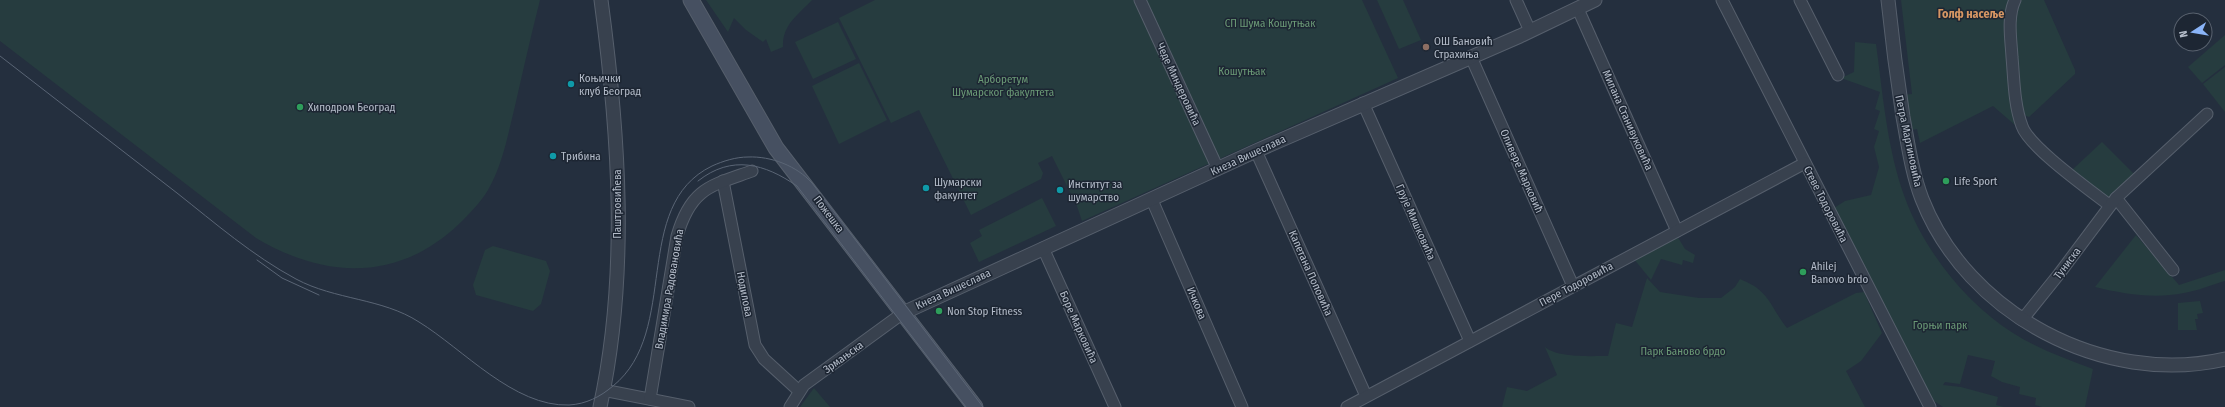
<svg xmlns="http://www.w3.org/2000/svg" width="2225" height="407" font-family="'Fira Sans Condensed',sans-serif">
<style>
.green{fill:#263c3f}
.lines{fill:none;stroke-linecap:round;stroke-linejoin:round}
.minor-casing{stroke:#565f6c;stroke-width:13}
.tertiary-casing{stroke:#565f6c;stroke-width:15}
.secondary-casing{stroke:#565f6c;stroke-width:17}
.minor{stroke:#38414e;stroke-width:11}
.tertiary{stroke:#38414e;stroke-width:13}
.secondary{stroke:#465061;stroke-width:15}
.tram{stroke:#5a6575;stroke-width:1}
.education-dot{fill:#8d6e63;stroke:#1d2633;stroke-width:1.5}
.culture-dot{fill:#0f9aa8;stroke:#1d2633;stroke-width:1.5}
.leisure-dot{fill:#2e9e5b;stroke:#1d2633;stroke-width:1.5}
.labels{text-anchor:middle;stroke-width:3;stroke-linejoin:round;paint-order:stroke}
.park-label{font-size:11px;fill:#6b9a76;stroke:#1d2633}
.poi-label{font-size:11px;fill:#b4bcc9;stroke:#1d2633;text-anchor:start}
.street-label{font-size:11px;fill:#b4bcc9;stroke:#1d2633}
.neighbourhood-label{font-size:12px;font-weight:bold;fill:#d59563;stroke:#1d2633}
</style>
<rect width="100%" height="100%" fill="#242f3e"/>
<g class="green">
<path d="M 0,0 L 540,0 C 531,35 523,71 515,106 C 508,134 503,164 488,190 C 481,202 469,214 459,224 C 398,282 325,279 256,238 L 0,41 Z"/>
<path d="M 706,0 L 812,0 C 798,15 782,25 783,47 L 771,52 L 766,39 L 763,42 L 746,30 L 734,18 L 728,32 Z"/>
<path d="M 875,0 L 1362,0 L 1398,78 L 1082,221 L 1077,206 L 1052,156 L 1038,163 L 1043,173 L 1041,179 L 971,215 L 919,110 L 891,123 L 839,18 Z"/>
<path d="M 1377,0 L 1403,0 L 1421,40 L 1399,49 Z"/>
<path d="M 1901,0 L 2044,0 L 2075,70 L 2075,74 L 2029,117 L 2016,112 L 2015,125 L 1993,106 L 1920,143 L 1917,129 L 1908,131 L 1903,95 L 1912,94 Z"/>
<path d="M 838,22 L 856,59 L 813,79 L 795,42 Z"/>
<path d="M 2225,35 L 2225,65 L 2202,83 L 2188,67 Z"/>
<path d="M 1855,42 L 1876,44 C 1883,95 1887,149 1905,198 C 1925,252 1966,303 2013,333 C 2038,349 2066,359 2093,369 L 2085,407 L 2042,407 L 2035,405 L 2036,398 L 2019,394 L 2020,387 L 2002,382 L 1991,376 L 1995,361 L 1968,355 L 1960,384 L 1945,382 L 1943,385 L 1961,387 L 1998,397 L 1996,405 L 2004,407 L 1943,407 L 1931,399 L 1834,208 L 1845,201 L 1871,195 L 1879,167 L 1874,147 L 1879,131 L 1874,129 L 1880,111 L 1875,109 L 1880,92 L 1841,78 L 1854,72 Z"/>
<path d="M 859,63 L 887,120 L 839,144 L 812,86 Z"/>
<path d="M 2225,67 L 2225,112 L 2203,84 Z"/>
<path d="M 2102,142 L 2134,174 L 2107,200 L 2071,171 Z"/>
<path d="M 1042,198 L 1056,226 L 979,262 L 970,243 L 982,236 L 979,230 Z"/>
<path d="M 2136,235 L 2179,285 L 2225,270 L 2225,281 C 2211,285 2197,291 2184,293 C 2154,299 2124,294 2095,287 Z"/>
<path d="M 1677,236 L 1685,249 L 1695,255 L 1693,263 L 1683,260 L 1682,265 L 1661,259 L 1651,280 L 1634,259 Z"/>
<path d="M 493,246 L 546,261 L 550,271 L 541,304 L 533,311 L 476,295 L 473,285 L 485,250 Z"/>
<path d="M 1647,278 L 1660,292 L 1699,298 L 1721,298 L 1735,287 L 1740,279 L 1742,280 C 1770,291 1770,307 1787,328 L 1856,293 L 1864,292 L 1882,333 L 1861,361 L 1846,371 L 1865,407 L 1502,407 L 1507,387 L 1527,391 L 1557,375 L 1545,347 C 1557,358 1592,356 1608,356 L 1616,323 L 1632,327 Z"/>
<path d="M 2200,301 L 2203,313 L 2197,314 L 2198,319 L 2195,319 L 2197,330 L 2178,330 L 2178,303 Z"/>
<path d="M 814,388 L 830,407 L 800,407 Z"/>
</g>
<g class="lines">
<defs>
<g id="minor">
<path d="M 1140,0 L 1218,169"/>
<path d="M 1516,0 L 1530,31"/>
<path d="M 1722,0 L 1930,407"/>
<path d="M 1800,0 L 1838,75"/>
<path d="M 2015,0 C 2007,17 2011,39 2012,57 C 2014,79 2014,105 2022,126 C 2029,147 2090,190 2109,205"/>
<path d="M 1578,9 L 1677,231"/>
<path d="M 1471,57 L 1573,286"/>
<path d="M 1363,103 L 1470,341"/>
<path d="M 1256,151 L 1366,396"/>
<path d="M 723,181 L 755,345 L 764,359 L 799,391"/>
<path d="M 2116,198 L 2173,270"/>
<path d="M 1152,200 L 1242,407"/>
<path d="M 1043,248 L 1115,407"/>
<path d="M 2022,320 L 2059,274 L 2116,198 L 2207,114"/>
<path d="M 603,390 L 689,407"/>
<path d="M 650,399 L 677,236 C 691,188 710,186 752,171"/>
<path d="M 790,407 L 804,385 L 903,313"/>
<path d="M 1347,407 L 1805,163"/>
</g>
<g id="tertiary">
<path d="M 1888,0 C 1892,39 1897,78 1903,117 C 1908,144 1912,173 1922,199 C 1967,314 2104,387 2225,359"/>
<path d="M 903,313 L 1256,151 L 1520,36 L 1595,0"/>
<path d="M 600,407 C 629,274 619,134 601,0"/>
</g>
<path id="secondary" d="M 691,0 L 776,148 L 975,407"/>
</defs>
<use href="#minor" class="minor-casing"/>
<use href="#tertiary" class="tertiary-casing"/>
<use href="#secondary" class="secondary-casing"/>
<use href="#minor" class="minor"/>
<use href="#tertiary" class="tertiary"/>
<use href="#secondary" class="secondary"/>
<g class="tram">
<path d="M 0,56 C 59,102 118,147 177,193 C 215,223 253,256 296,279 C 335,300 382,298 419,322 C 463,349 514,407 569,405 C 586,404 600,397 613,386 C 681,331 630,206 712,166 C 723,161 736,157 748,157 C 771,156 797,166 812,183 L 983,407"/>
<path d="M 698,181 C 732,154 765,164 797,186 L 966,407"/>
<path d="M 257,260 L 282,278 L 319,295"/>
</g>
</g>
<circle class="education-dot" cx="1426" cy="47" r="4"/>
<g class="culture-dot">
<circle cx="571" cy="84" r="4"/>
<circle cx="553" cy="156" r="4"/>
<circle cx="926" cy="188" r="4"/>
<circle cx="1060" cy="190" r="4"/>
</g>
<g class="leisure-dot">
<circle cx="300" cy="107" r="4"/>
<circle cx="1946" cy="181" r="4"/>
<circle cx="1803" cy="272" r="4"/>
<circle cx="939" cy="311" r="4"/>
</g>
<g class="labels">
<g class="park-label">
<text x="1270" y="27">СП Шума Кошутњак</text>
<text x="1242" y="75">Кошутњак</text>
<text x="1003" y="83">Арборетум<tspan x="1003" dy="13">Шумарског факултета</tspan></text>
<text x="1940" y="329">Горњи парк</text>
<text x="1683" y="355">Парк Баново брдо</text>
</g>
<g class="poi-label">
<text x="1434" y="45">ОШ Бановић<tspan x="1434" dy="13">Страхиња</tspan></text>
<text x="579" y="82">Коњички<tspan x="579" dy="13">клуб Београд</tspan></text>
<text x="308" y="111">Хиподром Београд</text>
<text x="561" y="160">Трибина</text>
<text x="1954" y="185">Life Sport</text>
<text x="934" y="186">Шумарски<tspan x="934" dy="13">факултет</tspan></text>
<text x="1068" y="188">Институт за<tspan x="1068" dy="13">шумарство</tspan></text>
<text x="1811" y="270">Ahilej<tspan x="1811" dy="13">Banovo brdo</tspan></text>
<text x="947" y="315">Non Stop Fitness</text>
</g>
<g class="street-label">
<text transform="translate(1179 84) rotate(65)" y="4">Чеде Миндеровића</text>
<text transform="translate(1628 120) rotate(66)" y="4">Милана Станивуковића</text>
<text transform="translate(1909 141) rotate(78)" y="4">Петра Мартиновића</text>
<text transform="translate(1248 155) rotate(-25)" y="4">Кнеза Вишеслава</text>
<text transform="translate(1522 171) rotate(66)" y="4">Оливере Марковић</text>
<text transform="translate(617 204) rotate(-90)" y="4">Паштровићева</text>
<text transform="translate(1826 204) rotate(63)" y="4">Стеве Тодоровића</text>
<text transform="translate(829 214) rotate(53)" y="4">Пожешка</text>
<text transform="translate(1416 222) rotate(66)" y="4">Грује Мишковића</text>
<text transform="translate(2067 263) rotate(-53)" y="4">Туниска</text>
<text transform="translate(1311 273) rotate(66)" y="4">Капетана Поповића</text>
<text transform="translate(1576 284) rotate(-28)" y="4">Пере Тодоровића</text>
<text transform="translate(669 289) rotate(-80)" y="4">Владимира Радовановића</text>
<text transform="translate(953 289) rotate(-25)" y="4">Кнеза Вишеслава</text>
<text transform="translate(745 294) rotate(79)" y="4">Нодилова</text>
<text transform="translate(1197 303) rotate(67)" y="4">Ичкова</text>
<text transform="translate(1079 327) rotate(66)" y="4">Боре Марковића</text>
<text transform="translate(843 357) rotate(-36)" y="4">Зрмањска</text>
</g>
<g class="neighbourhood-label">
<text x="1971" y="18">Голф насеље</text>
</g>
</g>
<g transform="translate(2193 32) rotate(258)"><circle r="19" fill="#1d2633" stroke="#59626f"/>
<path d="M0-3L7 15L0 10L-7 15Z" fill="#8ab4f8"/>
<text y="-6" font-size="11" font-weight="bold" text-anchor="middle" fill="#b4bcc9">N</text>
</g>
</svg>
